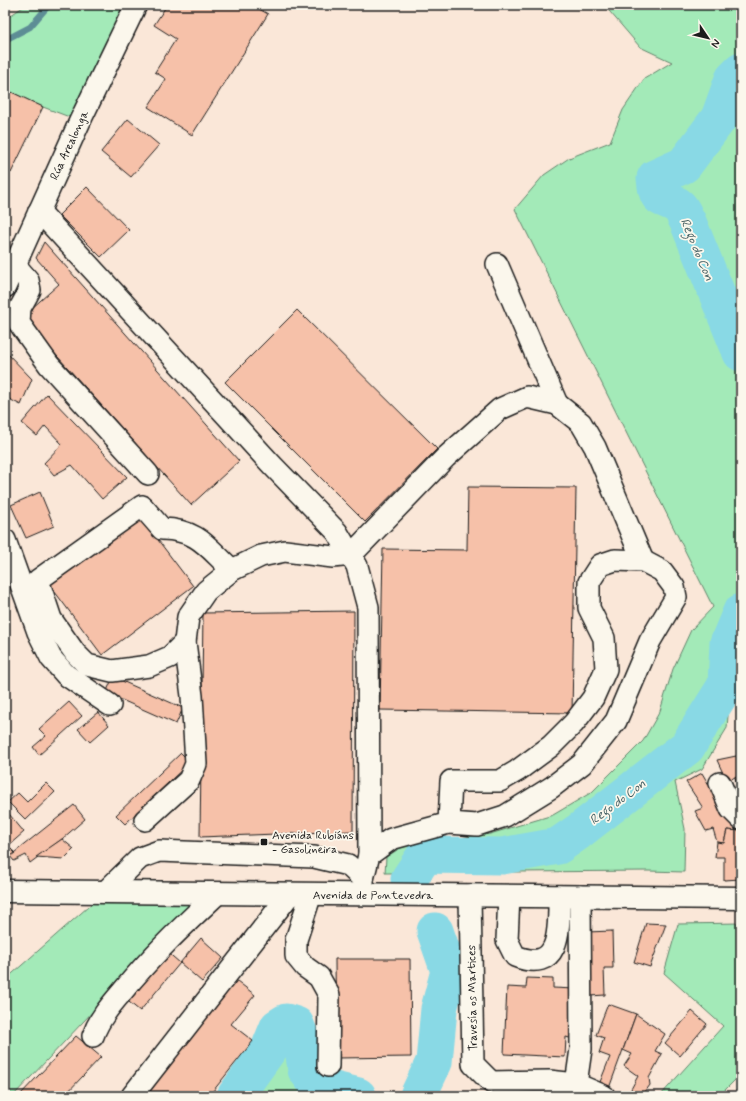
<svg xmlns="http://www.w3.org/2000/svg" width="746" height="1101" font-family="Mynerve,sans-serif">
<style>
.green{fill:#a3eab8;stroke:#60836a}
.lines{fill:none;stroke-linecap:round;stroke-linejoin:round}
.stream{stroke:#5d8d95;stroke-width:6}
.river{stroke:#89d9e5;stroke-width:37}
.building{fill:#f6c1a9;stroke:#1c1c1c}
.minor-casing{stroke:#1c1c1c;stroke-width:24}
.major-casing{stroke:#1c1c1c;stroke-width:25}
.minor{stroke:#fbf7ec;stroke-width:21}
.major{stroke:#fbf7ec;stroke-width:22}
.poi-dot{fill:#1c1c1c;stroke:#fbf7ec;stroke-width:1.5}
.labels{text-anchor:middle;stroke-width:3.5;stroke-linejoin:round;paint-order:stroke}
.street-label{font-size:12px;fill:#1c1c1c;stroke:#fbf7ec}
.poi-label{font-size:12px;fill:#1c1c1c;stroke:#fbf7ec;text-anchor:start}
.water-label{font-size:13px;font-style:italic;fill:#425e62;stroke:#fbf7ec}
</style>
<rect width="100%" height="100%" fill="#fae7d8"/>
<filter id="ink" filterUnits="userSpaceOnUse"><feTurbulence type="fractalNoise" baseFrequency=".025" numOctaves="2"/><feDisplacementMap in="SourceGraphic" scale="8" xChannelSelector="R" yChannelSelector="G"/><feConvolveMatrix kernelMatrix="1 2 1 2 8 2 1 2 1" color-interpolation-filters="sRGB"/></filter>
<g filter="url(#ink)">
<g class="green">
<path d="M 26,5 L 136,5 L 80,121 L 43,107 L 5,89 L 5,19 Z"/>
<path d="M 604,5 L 741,5 L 741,697 L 729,704 L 727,728 L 702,769 L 675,782 L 685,829 L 684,872 L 648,871 L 385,873 L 386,857 L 405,845 L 490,834 L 553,815 L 592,792 L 643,741 L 660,711 L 673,669 L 691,630 L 713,607 L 515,209 L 544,175 L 569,158 L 610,142 L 623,110 L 644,79 L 672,62 L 640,47 Z"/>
<path d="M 105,892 L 205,893 L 13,1096 L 5,1096 L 5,980 Z"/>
<path d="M 741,923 L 741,1083 L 736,1079 L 719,1096 L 660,1096 L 723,1026 L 664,973 L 678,924 Z"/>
<path d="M 296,1025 L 306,1070 L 318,1086 L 359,1096 L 235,1096 L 269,1049 L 278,1027 Z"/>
</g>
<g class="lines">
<path class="stream" d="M 5,40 L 30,27 L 49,5"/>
<g class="river">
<path d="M 741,71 L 733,79 L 719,118 L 684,165 L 655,178 C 657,203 660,195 677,205 C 682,208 685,217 688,222 L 741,353"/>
<path d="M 409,879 L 425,855 L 502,856 L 558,846 L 578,832 L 687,747 L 726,685 L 728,643 L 741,612"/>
<path d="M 235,1096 L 269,1049 L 278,1027 L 286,1022 L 296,1025 L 302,1040 L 306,1070 L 318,1086 L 358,1096"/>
<path d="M 418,1096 L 434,1062 L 439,1009 L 449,971 L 435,931"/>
</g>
</g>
<g class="building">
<path d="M 167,5 L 252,5 L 268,14 L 192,135 L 148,107 L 166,79 L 155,72 L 176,39 L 154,25 Z"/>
<path d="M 5,89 L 43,107 L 11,173 L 5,170 Z"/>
<path d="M 128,119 L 159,145 L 131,177 L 101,152 Z"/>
<path d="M 87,187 L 129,230 L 101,257 L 59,215 Z"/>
<path d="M 44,242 L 239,461 L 191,505 L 22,317 L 59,284 L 36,258 Z"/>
<path d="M 297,310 L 437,449 L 365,522 L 225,382 Z"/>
<path d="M 5,351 L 32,379 L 21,405 L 5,397 Z"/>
<path d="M 47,394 L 127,477 L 102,499 L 72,465 L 54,475 L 44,463 L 62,444 L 45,426 L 37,436 L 22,423 Z"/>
<path d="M 468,487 L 576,488 L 572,713 L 380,710 L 383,549 L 467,550 Z"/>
<path d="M 40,492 L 54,526 L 26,538 L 11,505 Z"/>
<path d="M 139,515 L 193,586 L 102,655 L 49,584 Z"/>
<path d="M 354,611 L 353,831 L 200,837 L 203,613 Z"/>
<path d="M 113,677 L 183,708 L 176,724 L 106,693 Z"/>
<path d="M 69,702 L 82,716 L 39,755 L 33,747 L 46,736 L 39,729 Z"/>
<path d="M 98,712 L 109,725 L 90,742 L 78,729 Z"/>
<path d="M 181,753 L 190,762 L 125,824 L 116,815 Z"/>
<path d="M 741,755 L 741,773 L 727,782 L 717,760 Z"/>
<path d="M 702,773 L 736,831 L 727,830 L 724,843 L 717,842 L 713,829 L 706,831 L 695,811 L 703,808 L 686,782 Z"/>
<path d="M 741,773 L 741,798 L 735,777 Z"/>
<path d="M 46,783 L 55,792 L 26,820 L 8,802 L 18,793 L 27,802 Z"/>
<path d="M 74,805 L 85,819 L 62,839 L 30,863 L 26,855 L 14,861 L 10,856 Z"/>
<path d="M 9,814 L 24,832 L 8,846 L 15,853 L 5,860 L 5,818 Z"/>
<path d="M 727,830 L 741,831 L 741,879 L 724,880 L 724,857 L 715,857 L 717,842 L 724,843 Z"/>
<path d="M 62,839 L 74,849 L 64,859 L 36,857 Z"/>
<path d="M 646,923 L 666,924 L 650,967 L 634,962 Z"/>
<path d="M 612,931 L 613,968 L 604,968 L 605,995 L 590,996 L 587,932 Z"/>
<path d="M 201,938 L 223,958 L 202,982 L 180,963 Z"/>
<path d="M 165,950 L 180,963 L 140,1011 L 124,998 Z"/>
<path d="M 335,959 L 410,959 L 411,1057 L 336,1058 Z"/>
<path d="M 232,977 L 255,995 L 231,1024 L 253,1041 L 209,1096 L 138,1096 Z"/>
<path d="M 527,978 L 553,979 L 553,988 L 575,989 L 573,1039 L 566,1037 L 565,1057 L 504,1054 L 507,987 L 526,988 Z"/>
<path d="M 608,1004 L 636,1014 L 608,1091 L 598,1087 L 610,1057 L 599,1053 L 604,1038 L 596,1035 Z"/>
<path d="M 692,1011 L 707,1024 L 680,1056 L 665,1043 Z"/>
<path d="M 636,1014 L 665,1034 L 655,1051 L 662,1054 L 649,1078 L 650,1085 L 642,1096 L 635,1096 L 629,1093 L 638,1076 L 624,1066 L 632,1054 L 623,1050 Z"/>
<path d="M 76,1036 L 101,1057 L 64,1096 L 19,1096 Z"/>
</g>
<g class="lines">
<defs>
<g id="minor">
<path d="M 39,211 L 272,465 L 337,532 L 357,566 L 368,607 L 369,855"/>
<path d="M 497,264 L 557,404"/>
<path d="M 15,265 L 28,280 L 30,290 L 20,308 L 19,323 L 49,365 L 148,474"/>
<path d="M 5,287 L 80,121 L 136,5"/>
<path d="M 5,540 L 38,632 L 51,658 L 66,675 L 110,705"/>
<path d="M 185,642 L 170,657 L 149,666 L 112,671 L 87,665 L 75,653 L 51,619 L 38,580 L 142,506 L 162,529 C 199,530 207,547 232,570"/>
<path d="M 720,783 L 731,809 L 741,819"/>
<path d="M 145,820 L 189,780 L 196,764 L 192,696 L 185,642 L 188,617 L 206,591 L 232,570 L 261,556 L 285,551 L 333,557 L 351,555 L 446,457 L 500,409 L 527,397 L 557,404 L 581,423 L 595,447 L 643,561"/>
<path d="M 363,879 L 369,855 L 391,839 L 449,823 L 477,825 L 505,816 L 552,787 L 582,764 L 616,721 L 650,641 L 676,597 L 674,587 L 662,571 L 643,561 L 615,560 L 600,565 L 589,582 L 589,608 L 604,638 L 606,669 L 593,698 L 574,723 L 551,746 L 517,771 L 500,781 L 451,781 L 449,823"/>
<path d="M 105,892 L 140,858 L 159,851 L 314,857 L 348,865 L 363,879 L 363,890"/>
<path d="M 311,894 L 296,940 L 296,956 L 305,967 L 319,977 L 329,995 L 328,1066"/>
<path d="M 470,895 L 473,1064 L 491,1082 L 549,1081 L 576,1084 L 604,1096"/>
<path d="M 509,896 L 507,940 L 515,956 C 562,975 559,927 559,896"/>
<path d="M 93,1036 C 99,1019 110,1006 122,992 C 151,956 184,925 218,893"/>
<path d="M 576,1084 L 581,1049 L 580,896"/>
<path d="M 132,1096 L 290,894"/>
</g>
<path id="major" d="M 5,891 L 741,898"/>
</defs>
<use href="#minor" class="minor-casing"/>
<use href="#major" class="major-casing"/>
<use href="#minor" class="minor"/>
<use href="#major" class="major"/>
</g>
</g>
<rect class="poi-dot" x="260" y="838" width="8" height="8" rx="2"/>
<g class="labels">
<g class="street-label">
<text transform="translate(69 145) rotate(-65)" y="4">Rúa Arealonga</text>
<text x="373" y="899">Avenida de Pontevedra</text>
<text transform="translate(472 998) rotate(-91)" y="4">Travesía os Martices</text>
</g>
<g class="poi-label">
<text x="272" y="839">Avenida Rubiáns<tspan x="272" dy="14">- Gasolineira</tspan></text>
</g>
<g class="water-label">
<text transform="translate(698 249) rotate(67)" y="5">Rego do Con</text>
<text transform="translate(617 801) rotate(-37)" y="5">Rego do Con</text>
</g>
</g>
<rect width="746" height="1101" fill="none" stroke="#fbf7ec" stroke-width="20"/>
<rect x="10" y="10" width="726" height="1081" fill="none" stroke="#1c1c1c" stroke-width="1.5" filter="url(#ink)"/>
<g transform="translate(708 38) rotate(125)" stroke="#fbf7ec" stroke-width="3" paint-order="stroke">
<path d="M0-3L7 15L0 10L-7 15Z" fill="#1c1c1c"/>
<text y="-6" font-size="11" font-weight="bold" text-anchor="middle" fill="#1c1c1c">N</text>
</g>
</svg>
